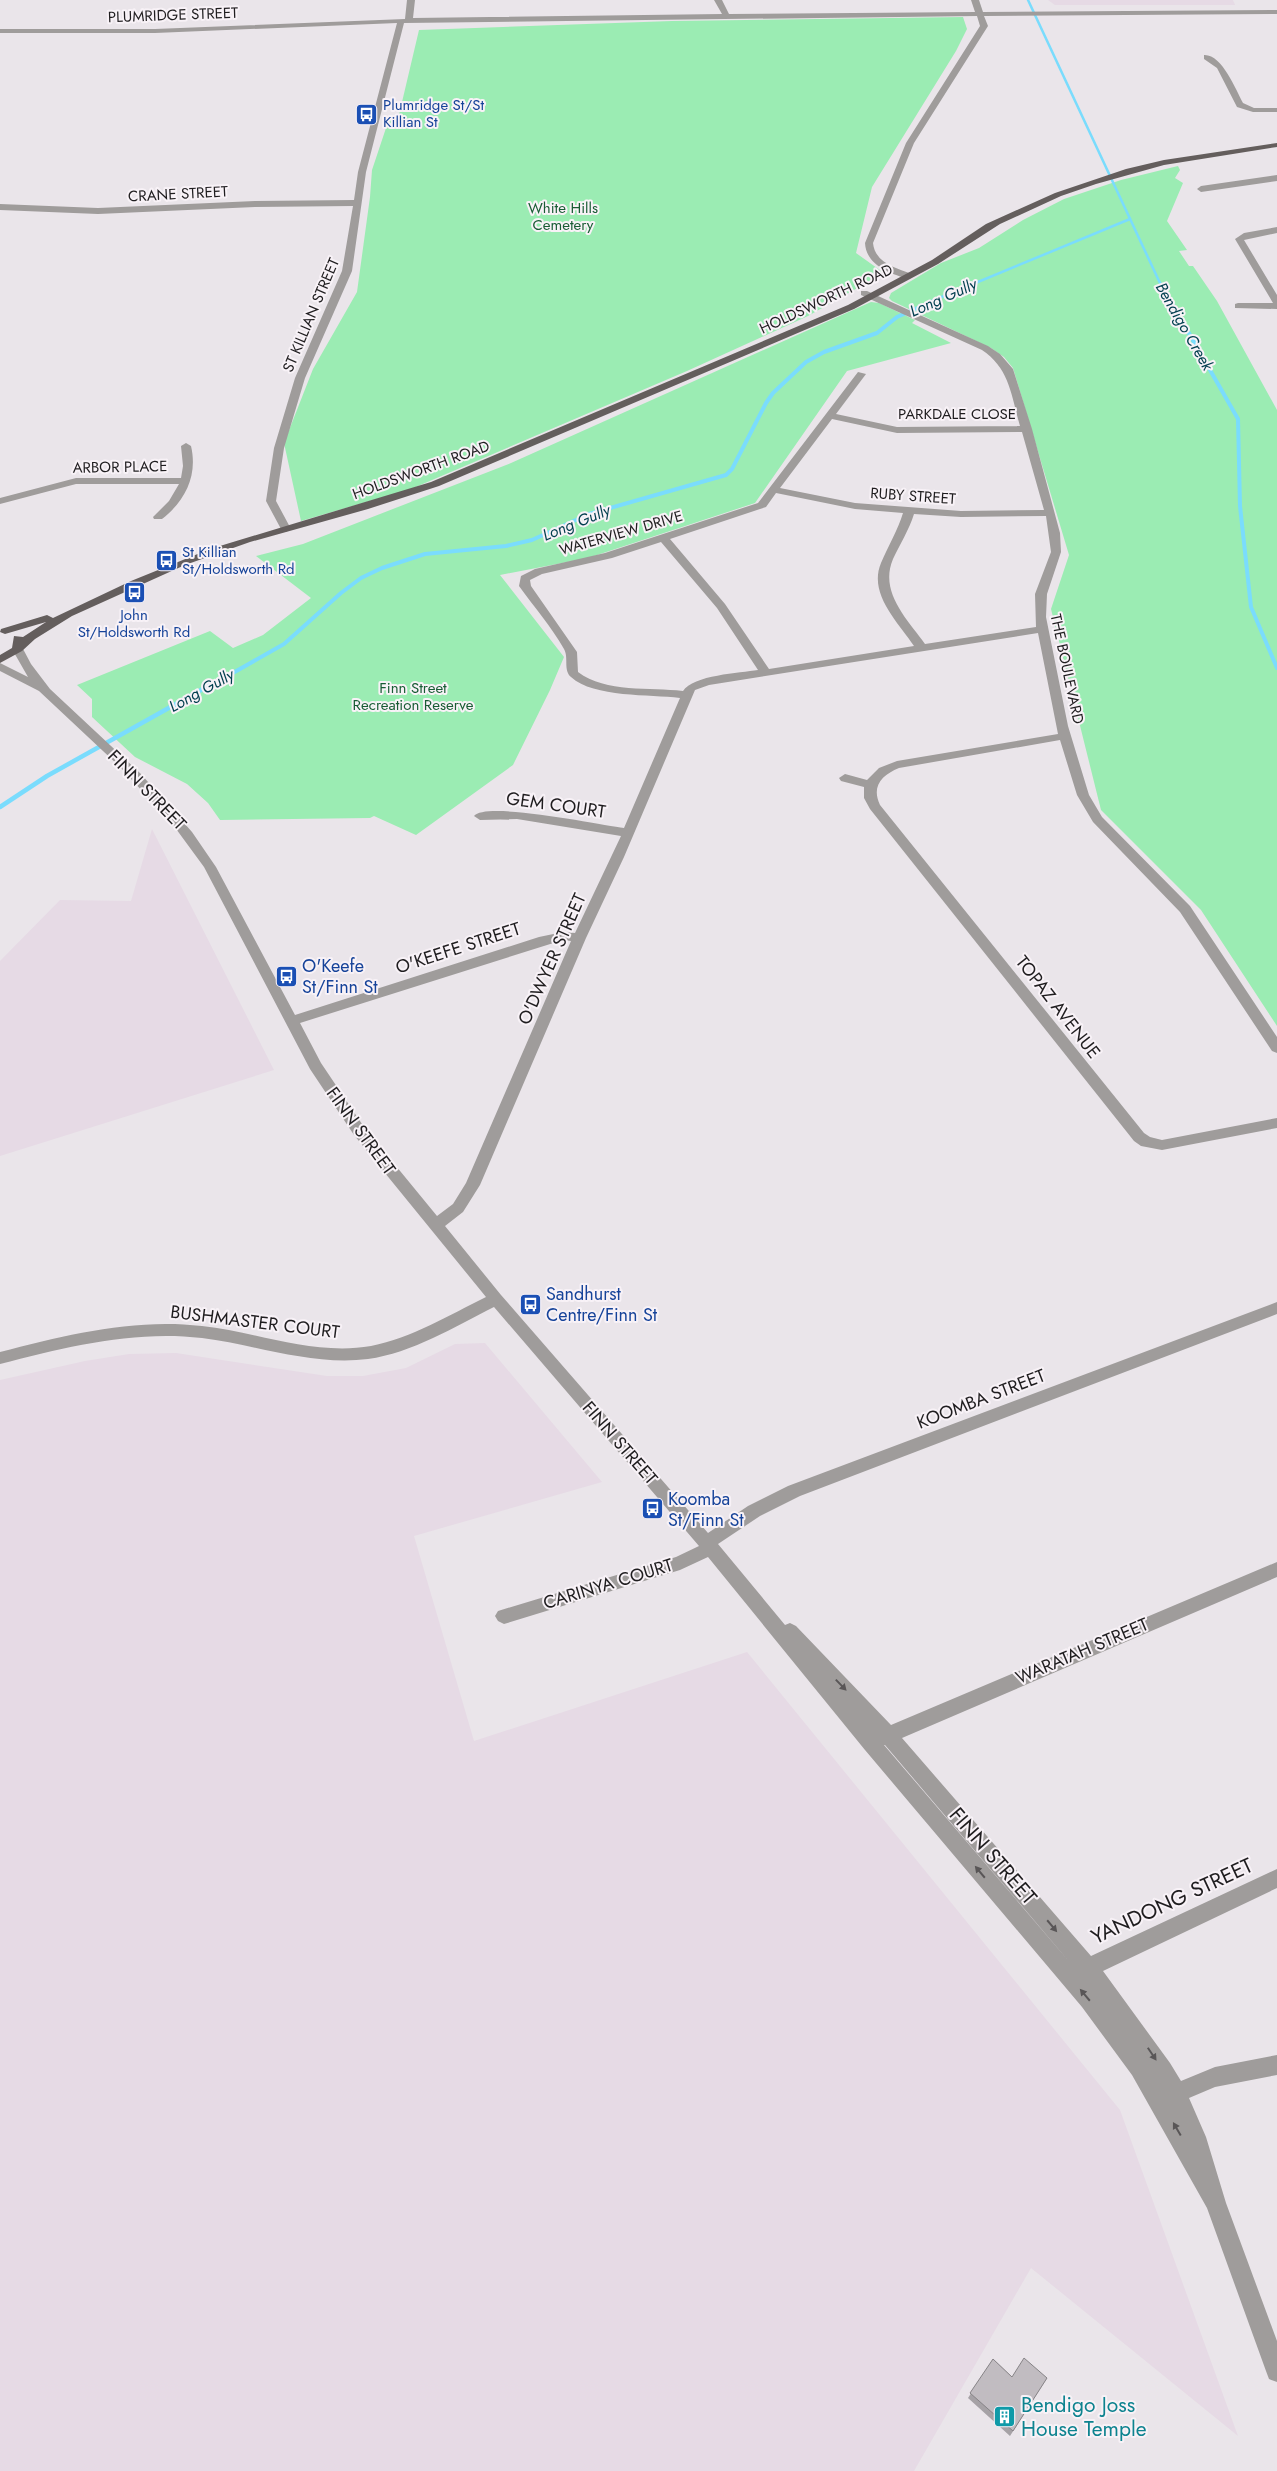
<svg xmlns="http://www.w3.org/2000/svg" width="1277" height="2471" font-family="Jost,sans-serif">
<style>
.built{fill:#e6dae5}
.green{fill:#9becb3}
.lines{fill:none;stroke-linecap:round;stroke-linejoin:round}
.stream-far2{stroke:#7adcfd;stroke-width:2.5}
.stream-far1{stroke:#7adcfd;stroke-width:4}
.stream{stroke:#7adcfd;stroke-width:4.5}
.minor{fill:#9f9c9b;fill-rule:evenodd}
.major{fill:#645e5d;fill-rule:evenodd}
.wall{fill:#a6a2a6}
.building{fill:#c1bcc1;stroke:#878487}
.oneway{fill:#595657}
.labels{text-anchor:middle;stroke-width:4;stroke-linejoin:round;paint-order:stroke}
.far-street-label{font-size:15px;fill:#1f1d1f;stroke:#f8f2f7}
.far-transit-label{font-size:15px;fill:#164399;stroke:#f8f2f7;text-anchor:start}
.far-park-label{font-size:15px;fill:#185c34;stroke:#f8f2f7}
.far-water-label{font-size:16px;font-style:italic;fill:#003e4e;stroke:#f8f2f7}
.street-label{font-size:18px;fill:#1f1d1f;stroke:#f8f2f7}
.transit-label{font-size:18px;fill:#164399;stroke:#f8f2f7;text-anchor:start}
.near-street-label{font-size:21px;fill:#1f1d1f;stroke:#f8f2f7}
.near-culture-label{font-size:21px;fill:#0d838f;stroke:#f8f2f7;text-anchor:start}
</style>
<rect width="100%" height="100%" fill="#eae5ea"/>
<g class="built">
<path d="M 1048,0 L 1233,0 L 1235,5 L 1055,5 Z"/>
<path d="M 152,829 L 274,1070 L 0,1156 L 0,961 L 60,900 L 131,901 Z"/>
<path d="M 485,1343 L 602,1482 L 414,1536 L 474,1741 L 747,1652 L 1120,2110 L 1238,2436 L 1031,2268 L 914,2471 L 0,2471 L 0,1380 L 85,1361 L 129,1354 L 176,1353 L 327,1376 L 363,1376 L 406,1368 L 455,1344 Z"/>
</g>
<g class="green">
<path d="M 963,17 L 967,29 L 956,51 L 872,187 L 856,253 L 884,273 L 808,316 L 687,371 L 411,489 L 301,521 L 284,443 L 313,369 L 357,292 L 370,197 L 372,170 L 389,119 L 398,119 L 419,30 L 672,21 Z"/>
<path d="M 1178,166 L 1180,170 L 1175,178 L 1183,183 L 1167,221 L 1187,250 L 1179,251 L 1189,266 L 1193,266 L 1217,301 L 1277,410 L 1277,1026 L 1201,910 L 1101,810 L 1051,609 L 1069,555 L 1013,368 L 1004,357 L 991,348 L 892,301 L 889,298 L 891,293 L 941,263 L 979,248 L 1023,220 L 1064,199 L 1121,180 Z"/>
<path d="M 871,302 L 879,303 L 915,320 L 912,323 L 951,343 L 847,371 L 755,503 L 588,558 L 500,575 L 564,657 L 550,690 L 513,765 L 416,835 L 374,816 L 370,818 L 220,820 L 208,803 L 187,784 L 135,757 L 92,717 L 92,699 L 77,685 L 210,631 L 233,648 L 263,635 L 311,598 L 256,556 L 303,544 L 511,463 Z"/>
</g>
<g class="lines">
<g class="stream-far2">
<path d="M 1028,0 L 1159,281 L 1171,301"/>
<path d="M 932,301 L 1130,219"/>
</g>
<g class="stream-far1">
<path d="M 1170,300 L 1238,419 L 1240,506 L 1251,607 L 1277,668"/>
<path d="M 224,678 L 284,644 L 341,593 L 361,578 L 382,568 L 425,554 L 506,546 L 532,540 L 589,514 L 726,475 L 732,469 L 766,403 L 773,393 L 806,362 L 824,352 L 877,333 L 897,317 L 936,300"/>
</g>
<path class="stream" d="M 0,807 L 47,776 L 226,676"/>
<g class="minor">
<path d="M 407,0 L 415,0 L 413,18 L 722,14 L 714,0 L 722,0 L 729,14 L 975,12 L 971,0 L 979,0 L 983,12 L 1277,10 L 1277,14 L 984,16 L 988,26 L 914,143 L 873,243 C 875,263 896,268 912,274 L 914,276 L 909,279 C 890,274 866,265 865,243 L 906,143 L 980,26 L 977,16 L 404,23 L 366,172 L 352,271 L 305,378 L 284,448 L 276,501 L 291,529 L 286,532 L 281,529 L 266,501 L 274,448 L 295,378 L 342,271 L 353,206 L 255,207 L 98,214 L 0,210 L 0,204 L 98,208 L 255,201 L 354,200 L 358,172 L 397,23 L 155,33 L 0,33 L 0,29 L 155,29 L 405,19 Z"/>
<path d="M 1204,55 C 1222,54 1236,90 1243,103 L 1254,108 L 1277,108 L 1277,112 L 1253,112 L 1237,107 L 1217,68 L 1204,59 Z"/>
<path d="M 1277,175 L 1277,181 L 1201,192 L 1197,189 L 1201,186 Z"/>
<path d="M 1277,227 L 1277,233 L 1244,240 L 1277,295 L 1277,309 L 1235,308 L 1235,304 L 1238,303 L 1273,303 L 1235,239 L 1244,233 Z"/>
<path d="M 861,291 L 867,291 L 988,346 L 1000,354 L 1013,369 L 1032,429 L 1060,533 L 1061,552 L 1047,594 L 1046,617 L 1068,726 L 1089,795 L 1102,817 L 1190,906 L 1277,1037 L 1277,1053 L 1272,1051 L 1180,912 L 1093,822 L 1077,795 L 1060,740 L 899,768 C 882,775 871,786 880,805 L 1144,1133 L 1150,1137 L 1162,1140 L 1277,1118 L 1277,1128 L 1162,1150 L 1141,1146 L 1134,1141 L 870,809 L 864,798 L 864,787 L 841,781 L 839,778 L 845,774 L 867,780 L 879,768 L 897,761 L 1058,734 L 1038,633 L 709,685 L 695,690 L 624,857 L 586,938 L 480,1185 L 463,1212 L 445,1226 L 501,1295 L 708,1533 L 748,1506 L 788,1486 L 1277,1302 L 1277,1314 L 800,1496 L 760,1516 L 718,1544 L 785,1625 L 790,1623 L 796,1626 L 891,1725 L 1277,1562 L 1277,1577 L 902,1738 L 1091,1956 L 1277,1869 L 1277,1888 L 1103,1971 L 1170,2063 L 1181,2081 L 1215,2067 L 1277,2055 L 1277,2075 L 1215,2087 L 1189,2098 L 1206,2137 L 1226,2203 L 1277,2341 L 1277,2382 L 1269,2379 L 1266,2371 L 1207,2208 L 1132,2075 L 1082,2007 L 865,1750 L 708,1557 L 680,1570 L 504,1624 L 498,1621 L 495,1616 L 498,1611 L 676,1557 L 699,1546 L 494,1307 C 454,1327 412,1353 368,1359 C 312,1366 257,1345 202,1338 C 133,1330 66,1347 0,1364 L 0,1352 C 66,1335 133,1318 202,1326 C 257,1332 314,1356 371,1346 C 412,1338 449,1315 486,1297 L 354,1135 L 310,1069 L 204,867 L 171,822 L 119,766 L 39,691 L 0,671 L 0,663 L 28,677 L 12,649 L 18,646 L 22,647 L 31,664 L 50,689 L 141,774 L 192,832 L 216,867 L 295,1015 L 539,937 L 563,932 L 575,933 L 621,836 L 517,819 L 480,820 L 474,816 C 486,801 601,825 624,828 L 680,698 C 650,694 594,698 571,677 C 563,670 569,658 564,649 C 551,626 534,607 519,586 L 521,576 L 535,569 L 605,553 L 758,503 L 858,372 L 866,374 L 836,414 L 897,427 L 1020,426 C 1011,395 1010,369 982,350 L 861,295 ZM 832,419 L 897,433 L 1022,432 L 1044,510 L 961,511 L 855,503 L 780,488 ZM 776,493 L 855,509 L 903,513 C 898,530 888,546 881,563 C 868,594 898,622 914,646 L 769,669 L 725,604 L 670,539 L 766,507 ZM 914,514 L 961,517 L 1046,516 L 1051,552 L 1035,594 L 1036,627 L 925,644 C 907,619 879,592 893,559 C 900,544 909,530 914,514 ZM 661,542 L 717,608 L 758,670 C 740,673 693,675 683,691 C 650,687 606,693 578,672 L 577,652 L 531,586 L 530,580 L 542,574 L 612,558 ZM 563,940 L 571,941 L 466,1183 L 453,1204 L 437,1216 L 364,1127 L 321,1063 L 300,1023 ZM 884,1745 L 885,1745 L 1072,1965 Z"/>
<path d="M 186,443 L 191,446 C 198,476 185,501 162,519 L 154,519 L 153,517 L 169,501 L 179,484 L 76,484 L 0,504 L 0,498 L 76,478 L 181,478 L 183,466 L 181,446 Z"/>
</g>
<path class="major" d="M 1277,143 L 1277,147 L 1164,165 L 1096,184 L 1061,196 L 1000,224 L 938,264 L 854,309 L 439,486 L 368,509 L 250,542 L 185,565 L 72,616 L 35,639 L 22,651 L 0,663 L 0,655 L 12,648 L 14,636 L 23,637 L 46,622 L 5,634 L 0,632 L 1,629 L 47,615 L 53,618 L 131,581 L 210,549 L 431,482 L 848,305 L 932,260 L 986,224 L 1055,193 L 1126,169 L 1164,160 Z"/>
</g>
<path class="wall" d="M 993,2359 L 1012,2377 L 1047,2378 L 1010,2436 L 968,2398 Z"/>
<path class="building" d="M 1024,2358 L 1047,2378 L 1013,2431 L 970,2393 L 993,2359 L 1012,2377 Z"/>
<defs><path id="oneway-solid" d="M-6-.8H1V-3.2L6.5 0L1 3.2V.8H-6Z" transform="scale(1.25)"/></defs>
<g class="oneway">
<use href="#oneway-solid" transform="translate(841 1685) rotate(46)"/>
<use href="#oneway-solid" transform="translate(980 1872) rotate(-130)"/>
<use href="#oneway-solid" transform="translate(1052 1926) rotate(50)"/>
<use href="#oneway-solid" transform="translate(1085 1995) rotate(-130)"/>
<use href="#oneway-solid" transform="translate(1152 2054) rotate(56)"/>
<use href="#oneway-solid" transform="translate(1177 2129) rotate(-120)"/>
</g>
<defs>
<symbol id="bus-square" viewBox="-11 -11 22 22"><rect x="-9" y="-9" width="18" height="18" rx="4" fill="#1a4fb4" stroke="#f8f2f7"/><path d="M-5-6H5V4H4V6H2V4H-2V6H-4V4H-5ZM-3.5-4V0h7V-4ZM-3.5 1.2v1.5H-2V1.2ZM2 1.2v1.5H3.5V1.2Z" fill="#fff"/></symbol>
<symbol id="building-square" viewBox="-11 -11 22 22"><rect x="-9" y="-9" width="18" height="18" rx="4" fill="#0f9aa8" stroke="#f8f2f7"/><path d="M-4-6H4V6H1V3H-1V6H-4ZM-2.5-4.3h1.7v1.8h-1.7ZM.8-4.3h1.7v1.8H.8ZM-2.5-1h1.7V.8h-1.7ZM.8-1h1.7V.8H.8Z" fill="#fff"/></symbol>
</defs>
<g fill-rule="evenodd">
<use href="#bus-square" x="354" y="102" width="25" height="25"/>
<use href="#bus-square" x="154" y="548" width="25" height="25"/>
<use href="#bus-square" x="122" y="580" width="25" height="25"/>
<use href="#bus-square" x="274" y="964" width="25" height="25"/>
<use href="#bus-square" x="518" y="1292" width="25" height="25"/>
<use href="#bus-square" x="640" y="1496" width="25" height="25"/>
<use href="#building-square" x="992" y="2404" width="25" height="25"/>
</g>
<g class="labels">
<g class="far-street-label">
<text transform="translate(173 15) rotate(-2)" y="5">PLUMRIDGE STREET</text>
<text transform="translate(178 194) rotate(-3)" y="5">CRANE STREET</text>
<text transform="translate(826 299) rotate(-25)" y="5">HOLDSWORTH ROAD</text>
<text transform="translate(311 315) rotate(-67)" y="5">ST KILLIAN STREET</text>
<text x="957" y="419">PARKDALE CLOSE</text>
<text transform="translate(120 467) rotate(-1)" y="5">ARBOR PLACE</text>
<text transform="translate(421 470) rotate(-20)" y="5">HOLDSWORTH ROAD</text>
<text transform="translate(913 496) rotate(4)" y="5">RUBY STREET</text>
<text transform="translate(621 533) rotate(-16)" y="5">WATERVIEW DRIVE</text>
<text transform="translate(1067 669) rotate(78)" y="5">THE BOULEVARD</text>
</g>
<g class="far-transit-label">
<text x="383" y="110">Plumridge St/St<tspan x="383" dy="17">Killian St</tspan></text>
<text x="182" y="557">St Killian<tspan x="182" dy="17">St/Holdsworth Rd</tspan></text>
<text x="134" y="620" text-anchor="middle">John<tspan x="134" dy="17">St/Holdsworth Rd</tspan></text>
</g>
<g class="far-park-label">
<text x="563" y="213">White Hills<tspan x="563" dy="17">Cemetery</tspan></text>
<text x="413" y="693">Finn Street<tspan x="413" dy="17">Recreation Reserve</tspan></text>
</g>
<g class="far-water-label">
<text transform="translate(943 297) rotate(-24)" y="6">Long Gully</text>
<text transform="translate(1185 326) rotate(60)" y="6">Bendigo Creek</text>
<text transform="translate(576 522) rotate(-22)" y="6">Long Gully</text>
<text transform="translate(201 690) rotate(-29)" y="6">Long Gully</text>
</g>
<g class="street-label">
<text transform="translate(147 790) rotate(46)" y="6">FINN STREET</text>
<text transform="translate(556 805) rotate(8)" y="6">GEM COURT</text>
<text transform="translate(458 948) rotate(-18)" y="6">O'KEEFE STREET</text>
<text transform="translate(552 959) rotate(-66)" y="6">O'DWYER STREET</text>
<text transform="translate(1058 1007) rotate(52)" y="6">TOPAZ AVENUE</text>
<text transform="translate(361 1131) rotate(54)" y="6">FINN STREET</text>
<text transform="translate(255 1322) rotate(7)" y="6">BUSHMASTER COURT</text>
<text transform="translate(981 1399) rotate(-21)" y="6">KOOMBA STREET</text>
<text transform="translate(620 1443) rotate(49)" y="6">FINN STREET</text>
<text transform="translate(608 1584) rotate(-17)" y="6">CARINYA COURT</text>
<text transform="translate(1082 1651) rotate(-23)" y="6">WARATAH STREET</text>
</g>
<g class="transit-label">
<text x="302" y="972">O'Keefe<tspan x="302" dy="21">St/Finn St</tspan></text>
<text x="546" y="1300">Sandhurst<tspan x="546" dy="21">Centre/Finn St</tspan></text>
<text x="668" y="1505">Koomba<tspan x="668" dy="21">St/Finn St</tspan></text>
</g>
<g class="near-street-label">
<text transform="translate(993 1856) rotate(49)" y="7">FINN STREET</text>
<text transform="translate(1172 1901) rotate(-25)" y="7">YANDONG STREET</text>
</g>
<g class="near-culture-label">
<text x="1021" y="2412">Bendigo Joss<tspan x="1021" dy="24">House Temple</tspan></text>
</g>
</g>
</svg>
